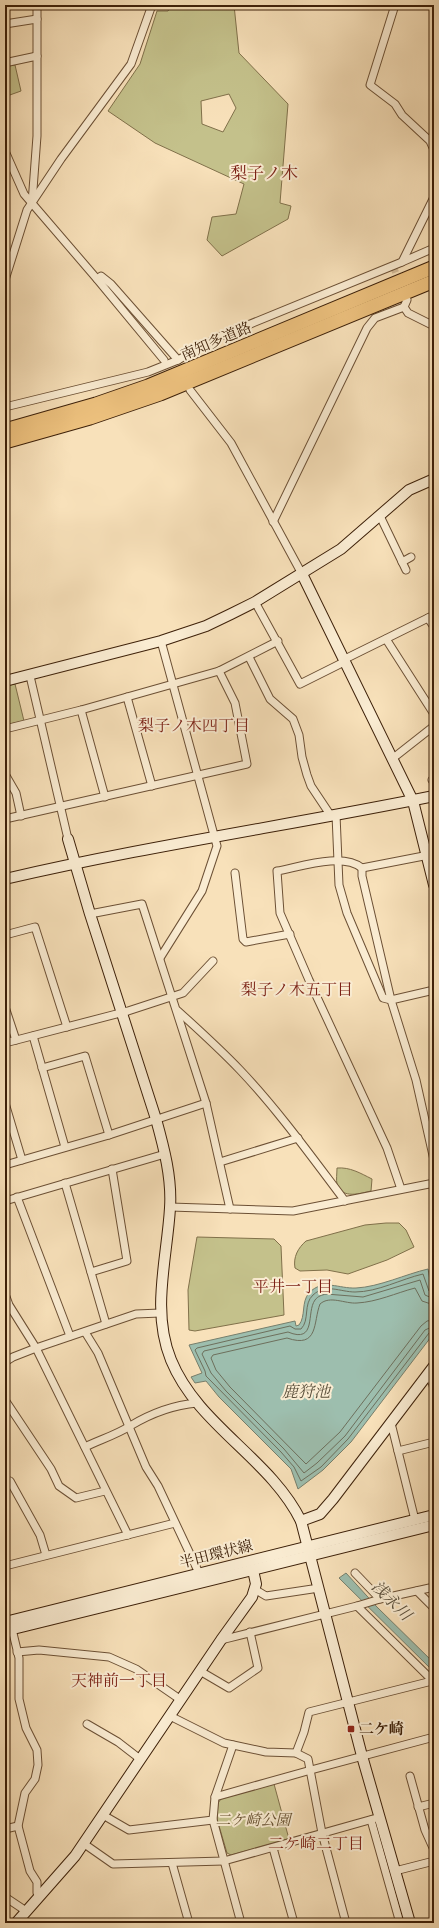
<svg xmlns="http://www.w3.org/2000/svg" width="439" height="1928" font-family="'Libre Bodoni','Noto Serif JP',serif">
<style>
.green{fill:#c4c18b;stroke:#80704a;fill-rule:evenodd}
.water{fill:#9dbeae;stroke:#777f6c}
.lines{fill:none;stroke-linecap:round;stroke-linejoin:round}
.shore{stroke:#6d6f5c;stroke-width:1}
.street-tunnel{stroke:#d3ba97;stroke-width:7;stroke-dasharray:7 3.5;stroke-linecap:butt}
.street-casing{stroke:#6c5035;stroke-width:9}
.secondary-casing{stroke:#3d2009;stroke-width:12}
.highway-casing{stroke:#3d2009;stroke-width:15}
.street{stroke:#faecd2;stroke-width:7}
.secondary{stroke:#faecd2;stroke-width:10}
.highway{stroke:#ecc07d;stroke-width:13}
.poi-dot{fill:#8f2418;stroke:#faecd2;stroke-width:1.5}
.labels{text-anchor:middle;stroke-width:4;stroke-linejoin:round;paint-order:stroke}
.street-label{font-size:15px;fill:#3d2009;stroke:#faecd2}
.poi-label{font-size:15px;font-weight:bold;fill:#3d2009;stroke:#faecd2;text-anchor:start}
.park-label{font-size:15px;font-style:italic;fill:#665030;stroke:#faecd2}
.neighbourhood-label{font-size:16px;fill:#7a1f14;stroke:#faecd2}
.water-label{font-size:16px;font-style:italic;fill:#5a4f3b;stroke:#faecd2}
.quarter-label{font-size:17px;fill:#7a1f14;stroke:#faecd2}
</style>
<rect width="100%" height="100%" fill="#f8e1ba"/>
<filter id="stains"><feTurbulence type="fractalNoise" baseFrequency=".005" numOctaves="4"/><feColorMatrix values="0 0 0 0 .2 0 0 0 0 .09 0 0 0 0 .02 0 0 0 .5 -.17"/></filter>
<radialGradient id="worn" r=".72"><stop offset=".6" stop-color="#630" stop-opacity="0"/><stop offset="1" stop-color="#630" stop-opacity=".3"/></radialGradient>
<g class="green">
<path d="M 171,5 L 234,5 L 239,53 L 288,104 L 280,203 L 291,206 L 288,219 L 222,256 L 207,240 L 212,217 L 236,214 L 244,184 L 155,143 L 108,111 L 140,64 L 157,11 L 168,11 ZM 229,94 L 236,108 L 223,132 L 202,124 L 201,101 Z"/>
<path d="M 15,65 L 21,91 L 7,96 L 5,88 L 5,66 Z"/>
<path d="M 15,684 L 24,721 L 5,725 L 5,686 Z"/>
<path d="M 337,1168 C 350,1167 360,1173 372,1179 L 371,1191 C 361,1193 342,1200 337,1184 C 336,1180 337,1173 337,1168 Z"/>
<path d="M 386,1223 L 399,1223 L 406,1230 L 414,1247 L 387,1260 L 348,1274 L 327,1270 L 300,1271 L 295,1268 C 293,1257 298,1248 306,1241 L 365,1225 Z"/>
<path d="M 197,1237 L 274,1239 L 281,1246 L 284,1315 L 195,1331 L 189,1330 L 188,1290 Z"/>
<path d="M 274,1784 L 289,1839 L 231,1855 L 227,1853 L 217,1819 L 218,1803 L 221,1799 Z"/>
</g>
<g class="water">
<path d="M 428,1269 L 430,1280 L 434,1279 L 434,1282 L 431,1283 L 434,1298 L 434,1333 L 351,1442 L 323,1470 L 298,1489 L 291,1469 L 219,1397 L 206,1381 L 195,1383 L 191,1377 L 202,1373 L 189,1345 L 295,1321 L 296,1326 L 299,1325 C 306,1316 301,1302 309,1293 C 323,1278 339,1289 356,1288 C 379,1287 406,1274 428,1269 Z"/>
<path d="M 346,1573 L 377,1607 L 434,1663 L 434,1672 L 339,1578 Z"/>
</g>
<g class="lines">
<g class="shore">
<path d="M 434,1294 L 429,1291 L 423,1274 C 401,1279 378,1292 355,1292 C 340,1292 326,1283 313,1295 C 303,1304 310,1320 301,1329 L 295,1329 L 290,1326 L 197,1348 L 195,1350 L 205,1371 L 206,1376 L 281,1452 L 294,1467 L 301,1481 L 321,1467 L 348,1439 L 429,1333 L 434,1331"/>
<path d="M 434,1299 L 425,1295 L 420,1280 L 363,1297 L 326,1294 C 322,1295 318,1296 315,1300 C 306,1312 317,1344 288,1332 L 204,1351 L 202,1354 L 211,1373 L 226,1391 L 284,1449 L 304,1473 L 317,1463 L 345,1436 L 425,1330 L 434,1326"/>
<path d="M 434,1305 L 422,1301 L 415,1288 C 396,1293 377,1302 357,1303 C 345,1304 330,1295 320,1304 C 313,1322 319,1349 287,1338 L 213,1355 L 211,1358 L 216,1370 L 230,1387 L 306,1464 L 340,1432 L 421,1326 L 427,1321 L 434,1320"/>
</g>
<path class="street-tunnel" d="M 393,266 L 400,283"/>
<defs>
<g id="street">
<path d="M 395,5 L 370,85 L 395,104 L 402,115 L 430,141 L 434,150"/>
<path d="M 5,24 L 37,19"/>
<path d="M 9,62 L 37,56"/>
<path d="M 5,151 L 24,194 L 97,279 L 164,360"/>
<path d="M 32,203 L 37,136 L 37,5"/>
<path d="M 402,262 L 434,248"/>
<path d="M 97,279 L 101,276 L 111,284 L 178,360"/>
<path d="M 5,280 L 27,210 L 61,159 L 131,64 L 152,5"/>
<path d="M 407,300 L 404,307 L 408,313 L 434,326"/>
<path d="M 190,390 L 231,443 L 302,574"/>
<path d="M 5,407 L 148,372 L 178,360 L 221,336 L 402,262 L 434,197"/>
<path d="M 380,516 L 406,570"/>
<path d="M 273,522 L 367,328 L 375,318 L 404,307"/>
<path d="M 402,562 L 411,557"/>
<path d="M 255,602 L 300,684 L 344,662 L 347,658 L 434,615"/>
<path d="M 428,618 L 434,627"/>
<path d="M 386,639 L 434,714"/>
<path d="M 249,657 L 270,699 L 293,719 L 299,735 L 302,757 L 307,775 L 311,786 L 331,816"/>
<path d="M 30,676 L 68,839"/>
<path d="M 127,697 L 152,786"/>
<path d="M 81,710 L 105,797"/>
<path d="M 5,729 L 81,710 L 219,671 L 278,641"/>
<path d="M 392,759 L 434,726"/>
<path d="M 5,774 L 16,793 L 21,816"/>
<path d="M 432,780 L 434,779"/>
<path d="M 336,815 L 339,885 L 347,913 L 383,998 L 391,1000 L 434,990"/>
<path d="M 5,819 L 247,764 L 235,703 L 219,671"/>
<path d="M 362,868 L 362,876 L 391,1000 L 416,1080 L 434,1160"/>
<path d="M 235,873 L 243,939 L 246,942 L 290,934"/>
<path d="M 90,914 L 142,904 L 206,1103 L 230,1209"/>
<path d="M 5,935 L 35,927 L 67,1027"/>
<path d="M 160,958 L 202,891 L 217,846 L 161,641"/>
<path d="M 5,1007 L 16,1040"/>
<path d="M 178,1011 C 199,1030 220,1049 240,1070 C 278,1110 311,1156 345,1201"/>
<path d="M 33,1036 L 65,1147"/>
<path d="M 5,1043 L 128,1011 L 183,993 L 213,961"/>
<path d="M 42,1068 L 85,1056 L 109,1135"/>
<path d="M 5,1103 L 22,1160"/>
<path d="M 220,1162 L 298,1138"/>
<path d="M 5,1165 L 109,1135 L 206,1103"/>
<path d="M 65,1183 L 106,1324"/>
<path d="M 401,1189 L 387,1148 L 309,980 L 280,913 L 277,871 C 300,867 342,852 362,868 L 434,854"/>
<path d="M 17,1197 L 70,1336"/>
<path d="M 5,1201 L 165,1154"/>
<path d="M 170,1207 L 293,1211 L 434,1183"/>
<path d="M 91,1272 L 127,1261 L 112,1169"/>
<path d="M 5,1294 L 9,1305 L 36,1348 L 128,1535"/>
<path d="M 85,1332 L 98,1353 L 146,1467 L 158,1486 L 199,1573"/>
<path d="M 5,1362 L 13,1357 L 36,1348 L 136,1314 L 160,1313"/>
<path d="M 429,1372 L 434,1389"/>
<path d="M 5,1400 L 51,1469 L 59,1486 L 76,1498 L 105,1491"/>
<path d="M 391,1423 L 415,1520"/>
<path d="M 85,1447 C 99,1440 116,1435 130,1426 C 150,1414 173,1405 197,1403"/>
<path d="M 398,1451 L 434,1442"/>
<path d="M 5,1484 L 10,1481 L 40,1535 L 46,1555"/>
<path d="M 5,1566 L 175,1523"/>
<path d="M 355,1573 L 380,1599 L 434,1587"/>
<path d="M 256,1590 L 266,1596 L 319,1588"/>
<path d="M 417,1591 L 434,1608"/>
<path d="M 357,1606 L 380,1599"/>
<path d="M 12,1629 L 19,1658 L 19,1699 L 26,1728 L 37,1750 L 38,1765 L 35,1779 L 25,1793 L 18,1826 L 30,1871 L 37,1882 L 37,1893 L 40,1896"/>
<path d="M 221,1640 L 357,1606 L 434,1682"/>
<path d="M 17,1652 L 39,1650 L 109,1657 L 136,1669 L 181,1700"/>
<path d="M 200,1671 L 229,1688 L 258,1668 L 250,1632"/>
<path d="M 170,1716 L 224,1743 L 266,1752 L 296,1753 L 308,1759 L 322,1833 L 346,1923"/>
<path d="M 87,1724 L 118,1742 L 140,1759"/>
<path d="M 233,1745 L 215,1797 L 213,1820 L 241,1923"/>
<path d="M 296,1753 L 304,1732 L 309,1712 L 432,1681"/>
<path d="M 410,1776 L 425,1830 L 434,1850"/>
<path d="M 215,1797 L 311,1770 L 434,1737"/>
<path d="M 418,1807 L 434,1803"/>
<path d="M 103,1815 L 129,1830 L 213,1820"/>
<path d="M 371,1820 L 400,1923"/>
<path d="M 5,1829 L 18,1826"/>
<path d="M 83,1843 L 113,1864 L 224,1861 L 380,1817"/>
<path d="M 273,1848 L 294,1923"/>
<path d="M 172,1863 L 189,1923"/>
<path d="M 395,1871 L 434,1861"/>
<path d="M 5,1897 L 26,1911"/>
</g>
<g id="secondary">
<path d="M 302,574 L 413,801 L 434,885"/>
<path d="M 5,681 L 161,641 L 206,626 L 231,614 L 255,602 L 341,549 L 409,490 L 434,479"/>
<path d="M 68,839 L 90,914 L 156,1119 C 164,1148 172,1178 170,1208 C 167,1259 151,1311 171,1360 C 198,1426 270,1458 301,1521 L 362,1756 L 410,1923"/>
<path d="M 5,879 C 147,846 291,825 434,796"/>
<path d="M 301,1521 L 320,1514 L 333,1499 L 434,1366"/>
<path d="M 5,1622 L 434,1515"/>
<path d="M 5,1631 L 434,1525"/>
<path d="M 16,1923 L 75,1856 L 221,1640 L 252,1597 L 256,1584 L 253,1570"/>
</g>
<g id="highway">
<path d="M 5,430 L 96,404 L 148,386 L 434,267"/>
<path d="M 5,442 L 90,418 L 160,394 L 434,281"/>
</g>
</defs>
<use href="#street" class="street-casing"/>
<use href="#secondary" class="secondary-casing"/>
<use href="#highway" class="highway-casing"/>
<use href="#street" class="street"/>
<use href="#secondary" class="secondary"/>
<use href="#highway" class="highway"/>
</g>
<rect class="poi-dot" x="347" y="1725" width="8" height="8" rx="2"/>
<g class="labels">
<g class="street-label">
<text transform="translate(216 341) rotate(-23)" y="5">南知多道路</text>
<text transform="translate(216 1554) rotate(-14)" y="5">半田環状線</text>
</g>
<g class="poi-label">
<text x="359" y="1734">二ケ崎</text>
</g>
<g class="park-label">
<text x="253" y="1825">二ケ崎公園</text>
</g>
<g class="neighbourhood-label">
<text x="194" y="731">梨子ノ木四丁目</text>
<text x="297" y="995">梨子ノ木五丁目</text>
<text x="293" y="1292">平井一丁目</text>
<text x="119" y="1686">天神前一丁目</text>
<text x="316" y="1849">二ケ崎二丁目</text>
</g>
<g class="water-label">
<text x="306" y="1397">鹿狩池</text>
<text transform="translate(392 1600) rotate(45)" y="6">浅永川</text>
</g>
<g class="quarter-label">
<text x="264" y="179">梨子ノ木</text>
</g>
</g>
<rect width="439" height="1928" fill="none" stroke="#f8e1ba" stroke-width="20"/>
<rect x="6" y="6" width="427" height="1916" fill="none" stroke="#3d2009" stroke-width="2"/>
<rect x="10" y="10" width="419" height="1908" fill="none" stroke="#3d2009"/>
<rect width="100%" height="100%" filter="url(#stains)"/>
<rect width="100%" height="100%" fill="url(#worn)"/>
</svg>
